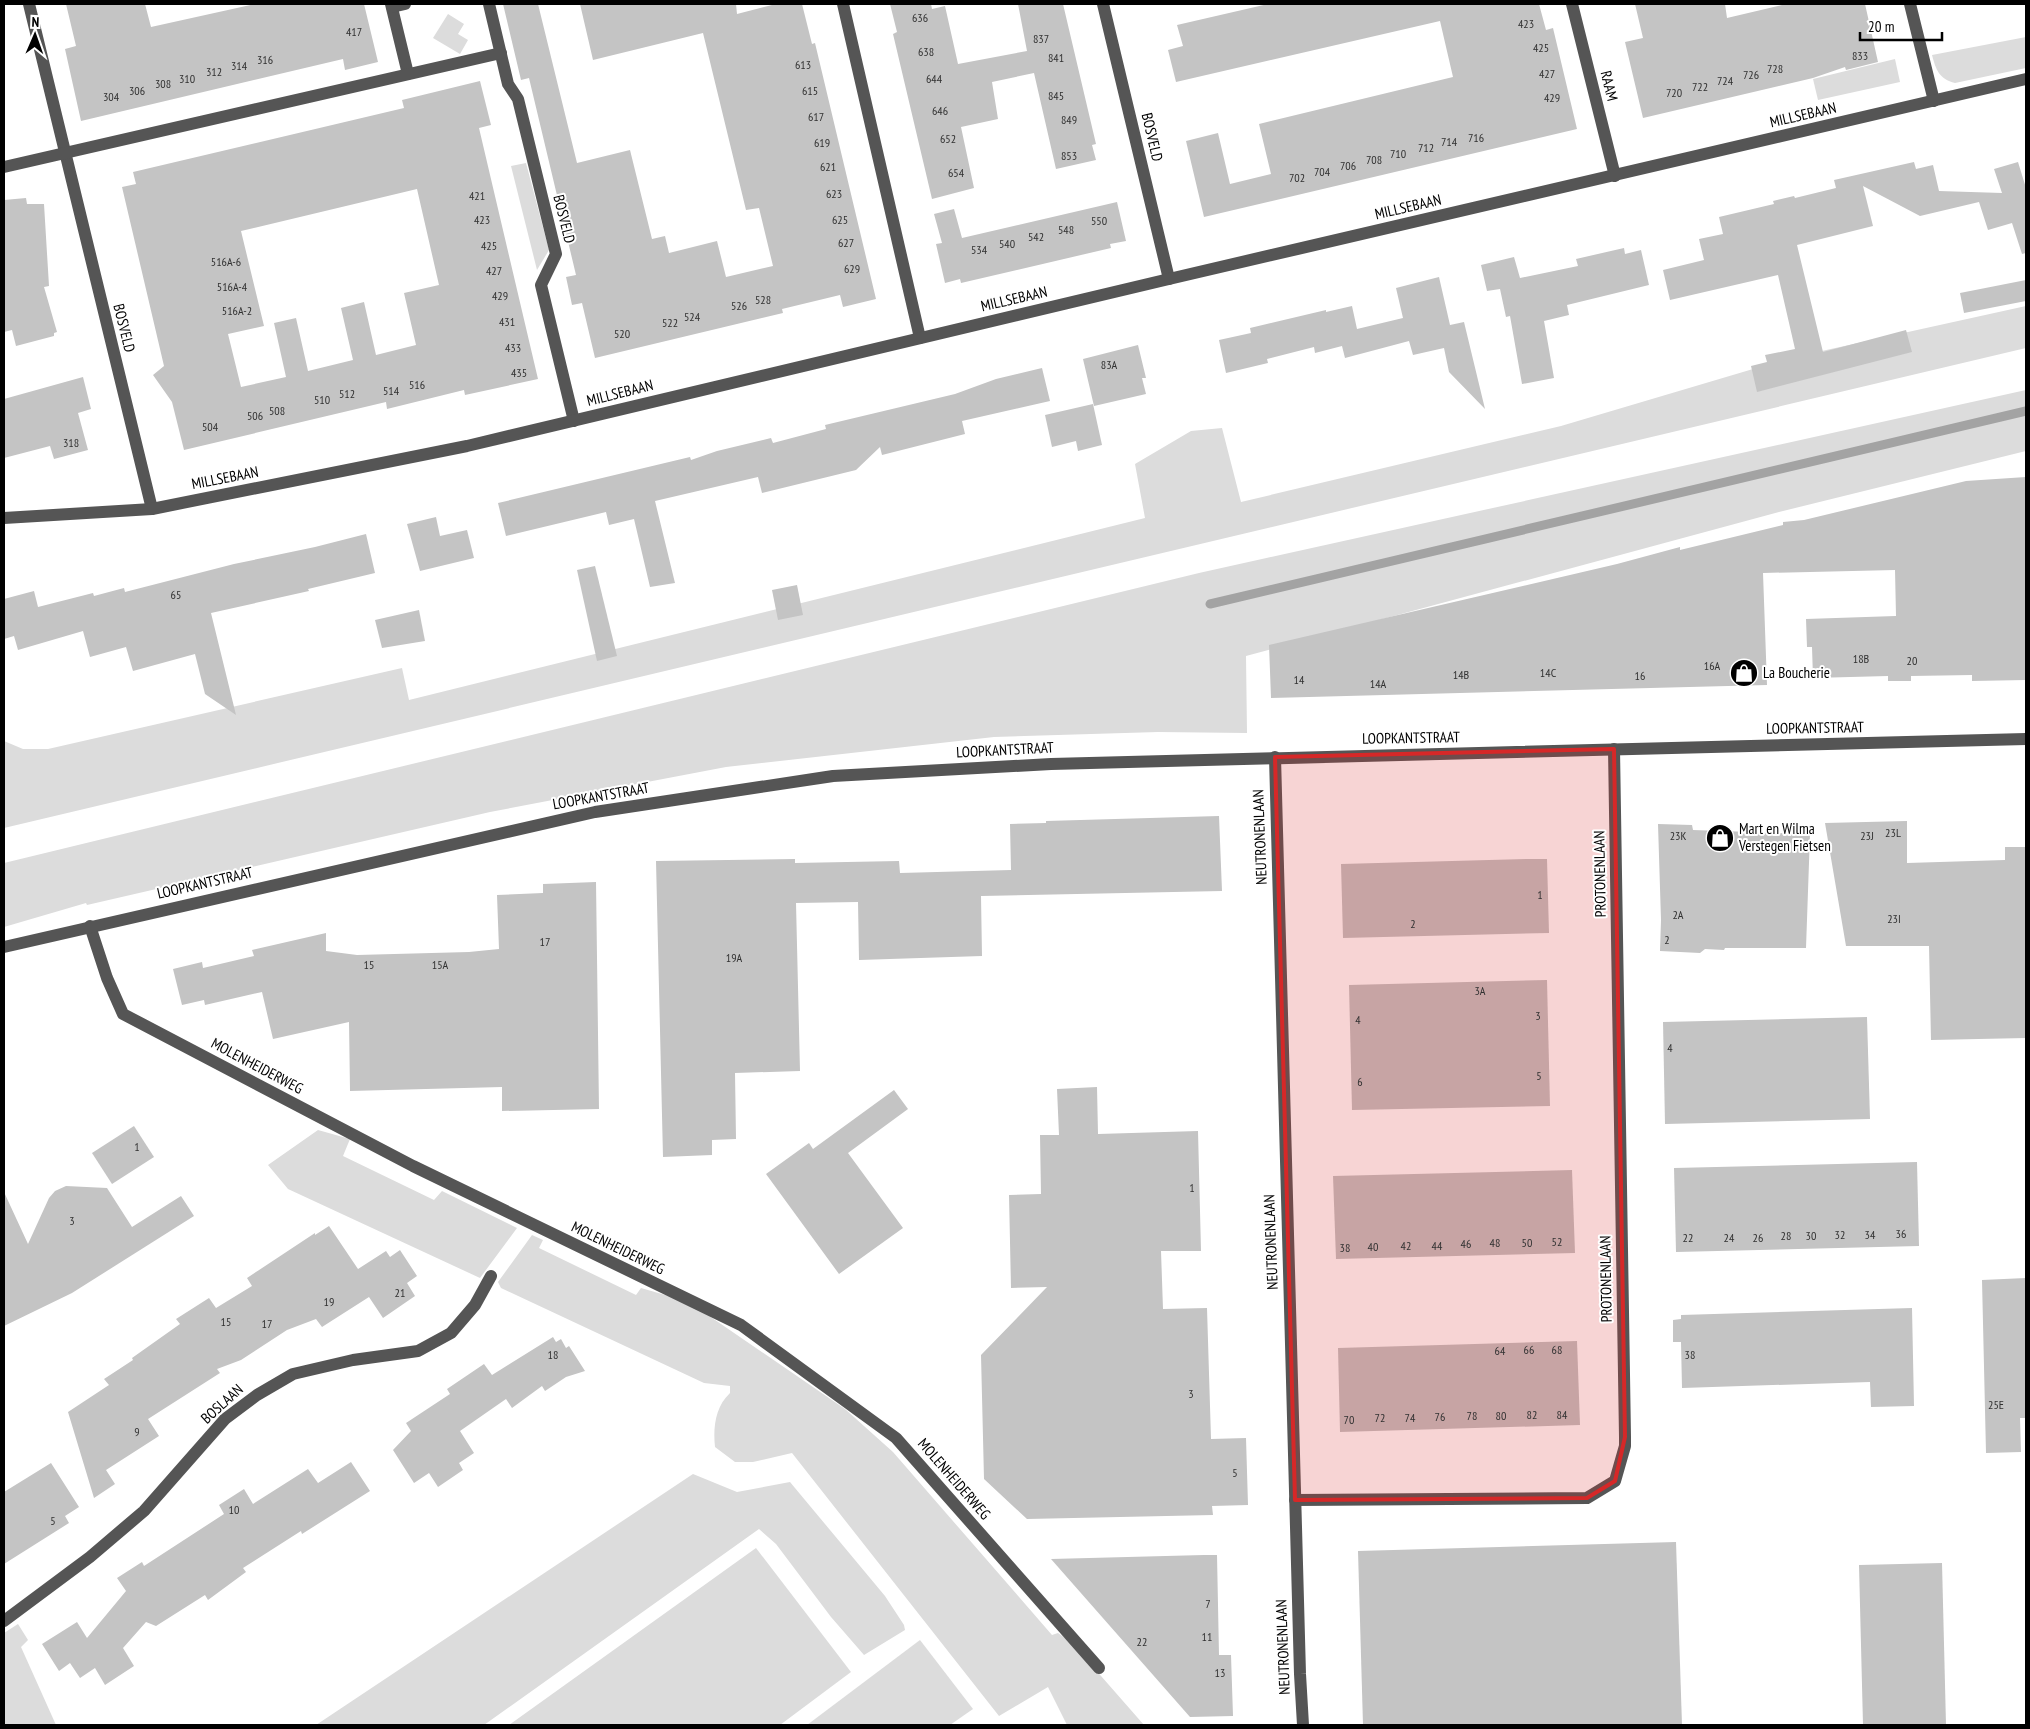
<svg xmlns="http://www.w3.org/2000/svg" width="2030" height="1729" font-family="'PT Sans Narrow',sans-serif">
<style>
.green{fill:#dcdcdc}
.lines{fill:none;stroke-linecap:round;stroke-linejoin:round}
.stream{stroke:#a3a3a3;stroke-width:9}
.building{fill:#c4c4c4;fill-rule:evenodd}
.minor{stroke:#555;stroke-width:12}
.marked{fill:#d62828;fill-opacity:0.2;stroke:#d62828;stroke-width:4;stroke-linejoin:round}
.labels{text-anchor:middle;stroke-width:4;stroke-linejoin:round;paint-order:stroke}
.number-label{font-size:12px;fill:#313131}
.street-label{font-size:15px;fill:#000;stroke:#fff}
.poi-label{font-size:15px;fill:#000;stroke:#fff;text-anchor:start}
</style>
<rect width="100%" height="100%" fill="#fff"/>
<g class="green">
<path d="M 448,14 L 464,24 L 458,34 L 468,40 L 460,54 L 433,38 Z"/>
<path d="M 2026,37 L 2026,68 L 1955,83 C 1939,79 1936,70 1932,55 Z"/>
<path d="M 1895,59 L 1900,82 L 1818,100 L 1813,79 Z"/>
<path d="M 526,163 L 549,250 L 537,270 L 511,166 Z"/>
<path d="M 2026,306 L 2026,348 L 4,828 L 4,741 L 23,749 L 48,749 L 402,668 L 409,700 L 1145,518 L 1135,464 L 1191,431 L 1222,428 L 1241,502 L 1561,426 L 1790,358 Z"/>
<path d="M 2026,390 L 2026,451 L 1779,512 L 1246,656 L 1247,733 L 1158,732 L 994,737 L 726,767 L 490,812 L 87,905 L 86,903 L 4,927 L 4,863 L 1199,573 Z"/>
<path d="M 318,1130 L 350,1139 L 343,1156 L 434,1200 L 442,1191 L 517,1228 L 480,1278 L 288,1189 L 268,1165 Z"/>
<path d="M 532,1235 L 543,1240 L 539,1248 L 636,1295 L 641,1288 L 679,1299 L 702,1311 L 845,1409 L 893,1452 L 1052,1635 L 1058,1633 L 1073,1644 L 1144,1725 L 1067,1725 L 1048,1687 L 999,1716 L 792,1453 L 753,1462 L 735,1462 L 715,1447 C 713,1428 715,1407 730,1393 L 730,1386 L 704,1383 L 501,1288 L 498,1282 Z"/>
<path d="M 693,1474 L 737,1492 L 790,1482 L 885,1596 L 904,1625 L 905,1630 L 864,1655 L 831,1617 L 776,1544 L 759,1529 L 484,1725 L 316,1725 Z"/>
<path d="M 756,1548 L 851,1672 L 780,1725 L 509,1725 Z"/>
<path d="M 18,1624 L 28,1640 L 21,1647 L 56,1725 L 4,1725 L 4,1633 Z"/>
<path d="M 920,1640 L 973,1709 L 950,1725 L 807,1725 Z"/>
</g>
<g class="lines">
<path class="stream" d="M 1210,604 L 2026,411"/>
</g>
<g class="building">
<path d="M 66,4 L 145,4 L 151,27 L 255,4 L 364,4 L 378,62 L 345,70 L 343,59 L 81,121 L 65,49 L 76,46 Z"/>
<path d="M 503,4 L 538,4 L 577,163 L 630,150 L 652,239 L 665,236 L 669,253 L 717,241 L 726,277 L 773,266 L 759,208 L 746,210 L 703,33 L 593,60 L 580,4 L 736,4 L 737,14 L 776,4 L 802,4 L 812,44 L 815,43 L 876,299 L 843,307 L 840,295 L 782,309 L 783,313 L 595,358 L 582,303 L 572,305 L 566,277 L 576,275 L 529,78 L 521,80 Z"/>
<path d="M 890,4 L 931,4 L 932,9 L 945,6 L 958,64 L 1027,51 L 1018,4 L 1063,4 L 1096,144 L 1092,145 L 1096,160 L 1056,169 L 1034,73 L 992,82 L 998,119 L 961,127 L 974,188 L 932,199 L 893,34 L 897,32 Z"/>
<path d="M 1268,4 L 1539,4 L 1546,30 L 1553,28 L 1577,129 L 1204,217 L 1186,141 L 1218,133 L 1230,184 L 1271,174 L 1259,124 L 1453,77 L 1440,21 L 1176,82 L 1168,50 L 1183,46 L 1177,25 Z"/>
<path d="M 1635,4 L 1725,4 L 1727,18 L 1786,4 L 1865,4 L 1878,62 L 1846,70 L 1845,67 L 1813,78 L 1643,118 L 1625,42 L 1643,38 Z"/>
<path d="M 480,81 L 491,125 L 479,128 L 538,379 L 465,395 L 464,390 L 387,409 L 386,402 L 184,450 L 172,402 L 153,375 L 164,366 L 122,187 L 136,184 L 133,172 L 404,108 L 402,100 ZM 417,189 L 439,285 L 404,293 L 416,345 L 376,355 L 364,302 L 341,308 L 353,360 L 308,371 L 296,318 L 274,323 L 286,377 L 241,387 L 228,334 L 264,326 L 241,231 Z"/>
<path d="M 1914,162 L 1916,169 L 1933,165 L 1939,191 L 2002,193 L 1994,169 L 2018,162 L 2026,188 L 2026,253 L 2022,254 L 2012,223 L 1988,230 L 1979,202 L 1920,216 L 1863,186 L 1873,226 L 1797,245 L 1823,352 L 1906,330 L 1912,352 L 1757,392 L 1751,366 L 1767,362 L 1765,355 L 1795,349 L 1778,275 L 1670,300 L 1663,270 L 1704,260 L 1699,239 L 1723,234 L 1719,217 L 1774,204 L 1773,201 L 1794,196 L 1795,198 L 1836,188 L 1834,180 Z"/>
<path d="M 26,198 L 27,204 L 44,204 L 49,286 L 44,287 L 57,332 L 54,333 L 54,336 L 16,346 L 12,330 L 4,332 L 4,200 Z"/>
<path d="M 1117,202 L 1126,241 L 1110,244 L 1111,248 L 961,283 L 960,279 L 945,283 L 936,244 L 942,243 L 934,214 L 954,209 L 962,238 Z"/>
<path d="M 1624,248 L 1625,254 L 1641,250 L 1649,285 L 1567,305 L 1569,315 L 1544,321 L 1554,378 L 1522,384 L 1510,316 L 1506,317 L 1500,289 L 1487,291 L 1481,265 L 1514,257 L 1520,278 L 1578,266 L 1576,259 Z"/>
<path d="M 1439,277 L 1450,325 L 1464,322 L 1485,409 L 1449,372 L 1444,348 L 1413,355 L 1409,341 L 1345,358 L 1342,346 L 1315,353 L 1314,347 L 1267,359 L 1268,363 L 1226,373 L 1219,340 L 1251,333 L 1250,328 L 1326,310 L 1326,312 L 1352,306 L 1357,329 L 1403,318 L 1396,288 Z"/>
<path d="M 2026,280 L 2026,301 L 1964,313 L 1960,293 Z"/>
<path d="M 1138,345 L 1146,378 L 1142,378 L 1146,394 L 1094,406 L 1083,359 Z"/>
<path d="M 1042,368 L 1050,401 L 962,421 L 965,434 L 882,455 L 880,447 L 856,470 L 762,493 L 758,477 L 655,501 L 675,583 L 650,587 L 634,519 L 609,525 L 606,512 L 506,536 L 498,503 L 690,457 L 691,460 L 717,451 L 771,438 L 773,443 L 826,429 L 825,425 L 955,394 L 996,379 Z"/>
<path d="M 83,377 L 91,409 L 78,413 L 88,450 L 54,459 L 50,446 L 4,458 L 4,399 Z"/>
<path d="M 1093,404 L 1102,445 L 1078,451 L 1076,441 L 1052,447 L 1045,415 Z"/>
<path d="M 2026,477 L 2026,680 L 1972,681 L 1972,675 L 1911,676 L 1911,681 L 1888,681 L 1888,676 L 1813,678 L 1812,647 L 1807,647 L 1806,619 L 1896,616 L 1895,570 L 1763,573 L 1767,685 L 1271,698 L 1269,645 L 1617,564 L 1680,547 L 1680,550 L 1783,525 L 1783,522 L 1804,520 L 1966,481 Z"/>
<path d="M 436,517 L 440,536 L 467,530 L 474,558 L 420,571 L 407,524 Z"/>
<path d="M 366,534 L 375,573 L 308,589 L 309,591 L 211,613 L 236,715 L 205,694 L 195,654 L 133,671 L 126,647 L 90,657 L 83,631 L 18,650 L 14,636 L 4,639 L 4,599 L 34,591 L 38,607 L 93,593 L 94,596 L 124,588 L 125,592 L 234,564 L 315,547 Z"/>
<path d="M 595,566 L 617,656 L 597,661 L 577,570 Z"/>
<path d="M 797,585 L 803,615 L 778,620 L 772,590 Z"/>
<path d="M 419,610 L 425,641 L 382,648 L 375,620 Z"/>
<path d="M 1219,816 L 1222,891 L 981,896 L 982,956 L 859,960 L 858,902 L 796,903 L 800,1071 L 735,1073 L 736,1139 L 712,1140 L 712,1155 L 663,1157 L 656,861 L 795,859 L 795,863 L 899,861 L 900,873 L 1011,870 L 1010,824 L 1046,823 L 1046,821 Z"/>
<path d="M 1907,821 L 1907,863 L 2005,860 L 2005,847 L 2026,847 L 2026,1038 L 1931,1040 L 1929,946 L 1846,946 L 1825,823 Z"/>
<path d="M 1658,824 L 1692,825 L 1693,830 L 1810,834 L 1806,948 L 1725,948 L 1724,950 L 1705,949 L 1700,953 L 1660,951 L 1661,920 Z"/>
<path d="M 1528,859 L 1547,859 L 1549,933 L 1343,938 L 1341,864 Z"/>
<path d="M 596,882 L 599,1109 L 502,1111 L 502,1087 L 350,1091 L 349,1022 L 273,1039 L 262,992 L 205,1005 L 204,1000 L 182,1005 L 173,969 L 202,962 L 203,968 L 254,956 L 252,950 L 326,933 L 326,951 L 357,955 L 469,952 L 499,949 L 497,895 L 543,893 L 543,884 Z"/>
<path d="M 1547,980 L 1550,1106 L 1352,1110 L 1349,985 Z"/>
<path d="M 1867,1017 L 1870,1119 L 1665,1124 L 1663,1022 Z"/>
<path d="M 1097,1087 L 1098,1134 L 1198,1131 L 1201,1251 L 1161,1251 L 1163,1309 L 1207,1308 L 1211,1439 L 1246,1438 L 1248,1505 L 1212,1506 L 1213,1515 L 1027,1519 L 984,1479 L 981,1355 L 1047,1287 L 1011,1288 L 1009,1195 L 1041,1194 L 1040,1135 L 1059,1135 L 1057,1089 Z"/>
<path d="M 894,1090 L 908,1109 L 848,1153 L 903,1228 L 839,1274 L 766,1174 L 809,1143 L 813,1149 Z"/>
<path d="M 134,1126 L 154,1157 L 112,1184 L 92,1153 Z"/>
<path d="M 1917,1162 L 1919,1246 L 1676,1252 L 1674,1168 Z"/>
<path d="M 1572,1170 L 1575,1253 L 1336,1259 L 1333,1176 Z"/>
<path d="M 66,1186 L 107,1188 L 132,1227 L 181,1196 L 194,1216 L 72,1293 L 4,1326 L 4,1192 L 28,1244 L 49,1198 L 55,1191 Z"/>
<path d="M 329,1226 L 358,1269 L 386,1251 L 390,1257 L 400,1250 L 417,1276 L 407,1283 L 415,1296 L 383,1318 L 369,1297 L 322,1327 L 316,1319 L 287,1330 L 241,1360 L 217,1369 L 220,1373 L 148,1419 L 159,1436 L 106,1470 L 115,1484 L 94,1498 L 68,1412 L 109,1385 L 104,1379 L 133,1360 L 132,1358 L 180,1324 L 176,1319 L 209,1298 L 216,1308 L 252,1286 L 247,1278 L 315,1233 L 315,1235 Z"/>
<path d="M 2026,1278 L 2026,1418 L 2020,1418 L 2021,1452 L 1986,1453 L 1982,1280 Z"/>
<path d="M 1912,1308 L 1914,1406 L 1871,1407 L 1870,1382 L 1682,1388 L 1681,1342 L 1673,1342 L 1673,1320 L 1681,1319 L 1681,1315 Z"/>
<path d="M 553,1337 L 556,1342 L 561,1339 L 566,1348 L 569,1346 L 585,1371 L 566,1377 L 545,1391 L 542,1386 L 512,1408 L 506,1399 L 460,1431 L 474,1453 L 459,1463 L 463,1470 L 438,1487 L 429,1473 L 414,1483 L 393,1450 L 411,1431 L 406,1423 L 450,1394 L 447,1389 L 484,1364 L 492,1375 Z"/>
<path d="M 1577,1341 L 1580,1425 L 1340,1432 L 1338,1348 Z"/>
<path d="M 351,1462 L 370,1491 L 302,1534 L 301,1531 L 243,1568 L 246,1572 L 208,1600 L 205,1595 L 156,1626 L 146,1622 L 123,1648 L 134,1666 L 105,1685 L 95,1668 L 80,1678 L 70,1663 L 59,1671 L 42,1644 L 77,1622 L 87,1638 L 126,1591 L 117,1578 L 142,1562 L 144,1566 L 224,1514 L 219,1505 L 244,1489 L 253,1504 L 308,1469 L 318,1483 Z"/>
<path d="M 51,1463 L 79,1507 L 65,1516 L 69,1523 L 4,1564 L 4,1492 Z"/>
<path d="M 1676,1542 L 1682,1725 L 1363,1725 L 1358,1551 Z"/>
<path d="M 1204,1555 L 1217,1555 L 1219,1655 L 1231,1655 L 1233,1716 L 1190,1717 L 1051,1559 Z"/>
<path d="M 1942,1563 L 1946,1725 L 1863,1725 L 1859,1565 Z"/>
</g>
<g class="lines">
<g class="minor">
<path d="M 29,4 L 152,509"/>
<path d="M 391,4 L 408,74"/>
<path d="M 489,4 L 508,84 L 518,99 L 556,254 L 541,285 L 574,421"/>
<path d="M 843,4 L 920,338"/>
<path d="M 1103,4 L 1169,279"/>
<path d="M 1572,4 L 1615,176"/>
<path d="M 1910,4 L 1934,101"/>
<path d="M 392,7 L 405,4"/>
<path d="M 4,167 L 501,53"/>
<path d="M 4,518 L 152,509 L 467,446 L 1169,279 L 2026,79"/>
<path d="M 1275,757 L 1300,1674 L 1303,1725"/>
<path d="M 90,926 L 107,978 L 123,1014 L 413,1166 L 741,1325 L 896,1438 L 1099,1668"/>
<path d="M 4,947 L 595,812 L 833,776 L 1051,764 L 2026,739"/>
<path d="M 1295,1500 L 1587,1498 L 1615,1481 L 1625,1446 L 1625,1437 L 1614,749"/>
<path d="M 4,1621 L 90,1557 L 144,1511 L 225,1419 L 257,1395 L 293,1374 L 353,1360 L 418,1351 L 451,1333 L 475,1305 L 491,1276"/>
</g>
</g>
<path class="marked" d="M 1614,749 L 1625,1437 L 1615,1481 L 1587,1498 L 1295,1500 L 1275,757 Z"/>
<defs>
<symbol id="shop-disc" viewBox="-11 -11 22 22"><circle r="9.5" fill="#000" stroke="#fff"/><path d="M-5-2.5h2.3a2.7 3.5 0 0 1 5.4 0H5L5.5 6h-11ZM-1.5-2.5h3a1.5 2.3 0 0 0-3 0Z" fill="#fff"/></symbol>
</defs>
<g fill-rule="evenodd">
<use href="#shop-disc" x="1728" y="657" width="32" height="32"/>
<use href="#shop-disc" x="1704" y="822" width="32" height="32"/>
</g>
<g class="labels">
<g class="number-label">
<text x="920" y="22">636</text>
<text x="1526" y="28">423</text>
<text x="354" y="36">417</text>
<text x="1041" y="43">837</text>
<text x="1541" y="52">425</text>
<text x="926" y="56">638</text>
<text x="1860" y="60">833</text>
<text x="1056" y="62">841</text>
<text x="265" y="64">316</text>
<text x="803" y="69">613</text>
<text x="239" y="70">314</text>
<text x="1775" y="73">728</text>
<text x="214" y="76">312</text>
<text x="1547" y="78">427</text>
<text x="1751" y="79">726</text>
<text x="187" y="83">310</text>
<text x="934" y="83">644</text>
<text x="1725" y="85">724</text>
<text x="163" y="88">308</text>
<text x="1700" y="91">722</text>
<text x="137" y="95">306</text>
<text x="810" y="95">615</text>
<text x="1674" y="97">720</text>
<text x="1056" y="100">845</text>
<text x="111" y="101">304</text>
<text x="1552" y="102">429</text>
<text x="940" y="115">646</text>
<text x="816" y="121">617</text>
<text x="1069" y="124">849</text>
<text x="1476" y="142">716</text>
<text x="948" y="143">652</text>
<text x="1449" y="146">714</text>
<text x="822" y="147">619</text>
<text x="1426" y="152">712</text>
<text x="1398" y="158">710</text>
<text x="1069" y="160">853</text>
<text x="1374" y="164">708</text>
<text x="1348" y="170">706</text>
<text x="828" y="171">621</text>
<text x="1322" y="176">704</text>
<text x="956" y="177">654</text>
<text x="1297" y="182">702</text>
<text x="834" y="198">623</text>
<text x="477" y="200">421</text>
<text x="482" y="224">423</text>
<text x="840" y="224">625</text>
<text x="1099" y="225">550</text>
<text x="1066" y="234">548</text>
<text x="1036" y="241">542</text>
<text x="846" y="247">627</text>
<text x="1007" y="248">540</text>
<text x="489" y="250">425</text>
<text x="979" y="254">534</text>
<text x="226" y="266">516A-6</text>
<text x="852" y="273">629</text>
<text x="494" y="275">427</text>
<text x="232" y="291">516A-4</text>
<text x="500" y="300">429</text>
<text x="763" y="304">528</text>
<text x="739" y="310">526</text>
<text x="237" y="315">516A-2</text>
<text x="692" y="321">524</text>
<text x="507" y="326">431</text>
<text x="670" y="327">522</text>
<text x="622" y="338">520</text>
<text x="513" y="352">433</text>
<text x="1109" y="369">83A</text>
<text x="519" y="377">435</text>
<text x="417" y="389">516</text>
<text x="391" y="395">514</text>
<text x="347" y="398">512</text>
<text x="322" y="404">510</text>
<text x="277" y="415">508</text>
<text x="255" y="420">506</text>
<text x="210" y="431">504</text>
<text x="71" y="447">318</text>
<text x="176" y="599">65</text>
<text x="1861" y="663">18B</text>
<text x="1912" y="665">20</text>
<text x="1712" y="670">16A</text>
<text x="1548" y="677">14C</text>
<text x="1461" y="679">14B</text>
<text x="1640" y="680">16</text>
<text x="1299" y="684">14</text>
<text x="1378" y="688">14A</text>
<text x="1893" y="837">23L</text>
<text x="1678" y="840">23K</text>
<text x="1867" y="840">23J</text>
<text x="1540" y="899">1</text>
<text x="1678" y="919">2A</text>
<text x="1894" y="923">23I</text>
<text x="1413" y="928">2</text>
<text x="1667" y="944">2</text>
<text x="545" y="946">17</text>
<text x="734" y="962">19A</text>
<text x="369" y="969">15</text>
<text x="440" y="969">15A</text>
<text x="1480" y="995">3A</text>
<text x="1538" y="1020">3</text>
<text x="1358" y="1024">4</text>
<text x="1670" y="1052">4</text>
<text x="1539" y="1080">5</text>
<text x="1360" y="1086">6</text>
<text x="137" y="1151">1</text>
<text x="1192" y="1192">1</text>
<text x="72" y="1225">3</text>
<text x="1901" y="1238">36</text>
<text x="1840" y="1239">32</text>
<text x="1870" y="1239">34</text>
<text x="1786" y="1240">28</text>
<text x="1811" y="1240">30</text>
<text x="1688" y="1242">22</text>
<text x="1729" y="1242">24</text>
<text x="1758" y="1242">26</text>
<text x="1557" y="1246">52</text>
<text x="1495" y="1247">48</text>
<text x="1527" y="1247">50</text>
<text x="1466" y="1248">46</text>
<text x="1406" y="1250">42</text>
<text x="1437" y="1250">44</text>
<text x="1373" y="1251">40</text>
<text x="1345" y="1252">38</text>
<text x="400" y="1297">21</text>
<text x="329" y="1306">19</text>
<text x="226" y="1326">15</text>
<text x="267" y="1328">17</text>
<text x="1529" y="1354">66</text>
<text x="1557" y="1354">68</text>
<text x="1500" y="1355">64</text>
<text x="553" y="1359">18</text>
<text x="1690" y="1359">38</text>
<text x="1191" y="1398">3</text>
<text x="1996" y="1409">25E</text>
<text x="1532" y="1419">82</text>
<text x="1562" y="1419">84</text>
<text x="1472" y="1420">78</text>
<text x="1501" y="1420">80</text>
<text x="1440" y="1421">76</text>
<text x="1380" y="1422">72</text>
<text x="1410" y="1422">74</text>
<text x="1349" y="1424">70</text>
<text x="137" y="1436">9</text>
<text x="1235" y="1477">5</text>
<text x="234" y="1514">10</text>
<text x="53" y="1525">5</text>
<text x="1208" y="1608">7</text>
<text x="1207" y="1641">11</text>
<text x="1142" y="1646">22</text>
<text x="1220" y="1677">13</text>
</g>
<g class="street-label">
<text transform="translate(1609 86) rotate(76)" y="5">RAAM</text>
<text transform="translate(1803 115) rotate(-13)" y="5">MILLSEBAAN</text>
<text transform="translate(1152 137) rotate(77)" y="5">BOSVELD</text>
<text transform="translate(1408 207) rotate(-13)" y="5">MILLSEBAAN</text>
<text transform="translate(564 219) rotate(76)" y="5">BOSVELD</text>
<text transform="translate(1014 299) rotate(-13)" y="5">MILLSEBAAN</text>
<text transform="translate(124 328) rotate(76)" y="5">BOSVELD</text>
<text transform="translate(620 393) rotate(-14)" y="5">MILLSEBAAN</text>
<text transform="translate(225 478) rotate(-11)" y="5">MILLSEBAAN</text>
<text transform="translate(1815 728) rotate(-1)" y="5">LOOPKANTSTRAAT</text>
<text transform="translate(1411 738) rotate(-1)" y="5">LOOPKANTSTRAAT</text>
<text transform="translate(1005 750) rotate(-3)" y="5">LOOPKANTSTRAAT</text>
<text transform="translate(601 796) rotate(-10)" y="5">LOOPKANTSTRAAT</text>
<text transform="translate(1260 837) rotate(-92)" y="5">NEUTRONENLAAN</text>
<text transform="translate(1600 874) rotate(-91)" y="5">PROTONENLAAN</text>
<text transform="translate(205 883) rotate(-13)" y="5">LOOPKANTSTRAAT</text>
<text transform="translate(257 1066) rotate(28)" y="5">MOLENHEIDERWEG</text>
<text transform="translate(1271 1242) rotate(-92)" y="5">NEUTRONENLAAN</text>
<text transform="translate(618 1248) rotate(26)" y="5">MOLENHEIDERWEG</text>
<text transform="translate(1606 1279) rotate(-91)" y="5">PROTONENLAAN</text>
<text transform="translate(222 1404) rotate(-42)" y="5">BOSLAAN</text>
<text transform="translate(954 1479) rotate(49)" y="5">MOLENHEIDERWEG</text>
<text transform="translate(1283 1647) rotate(-92)" y="5">NEUTRONENLAAN</text>
</g>
<g class="poi-label">
<text x="1763" y="678">La Boucherie</text>
<text x="1739" y="834">Mart en Wilma<tspan x="1739" dy="17">Verstegen Fietsen</tspan></text>
</g>
</g>
<rect width="2030" height="1729" fill="none" stroke="#000000" stroke-width="10"/>
<g transform="translate(35 35) rotate(2)" stroke="#ffffff" stroke-width="4" paint-order="stroke">
<path d="M0-4L9 19L0 12L-9 19Z" fill="#000000"/>
<text y="-8" font-size="14" font-weight="bold" text-anchor="middle" fill="#000000">N</text>
</g>
<path d="M1860 32v8h82v-8" fill="none" stroke="#000000" stroke-width="2.5"/>
<text x="1868" y="32" font-size="15" fill="#000000" stroke="#ffffff" stroke-width="4" paint-order="stroke">20 m</text>
</svg>
